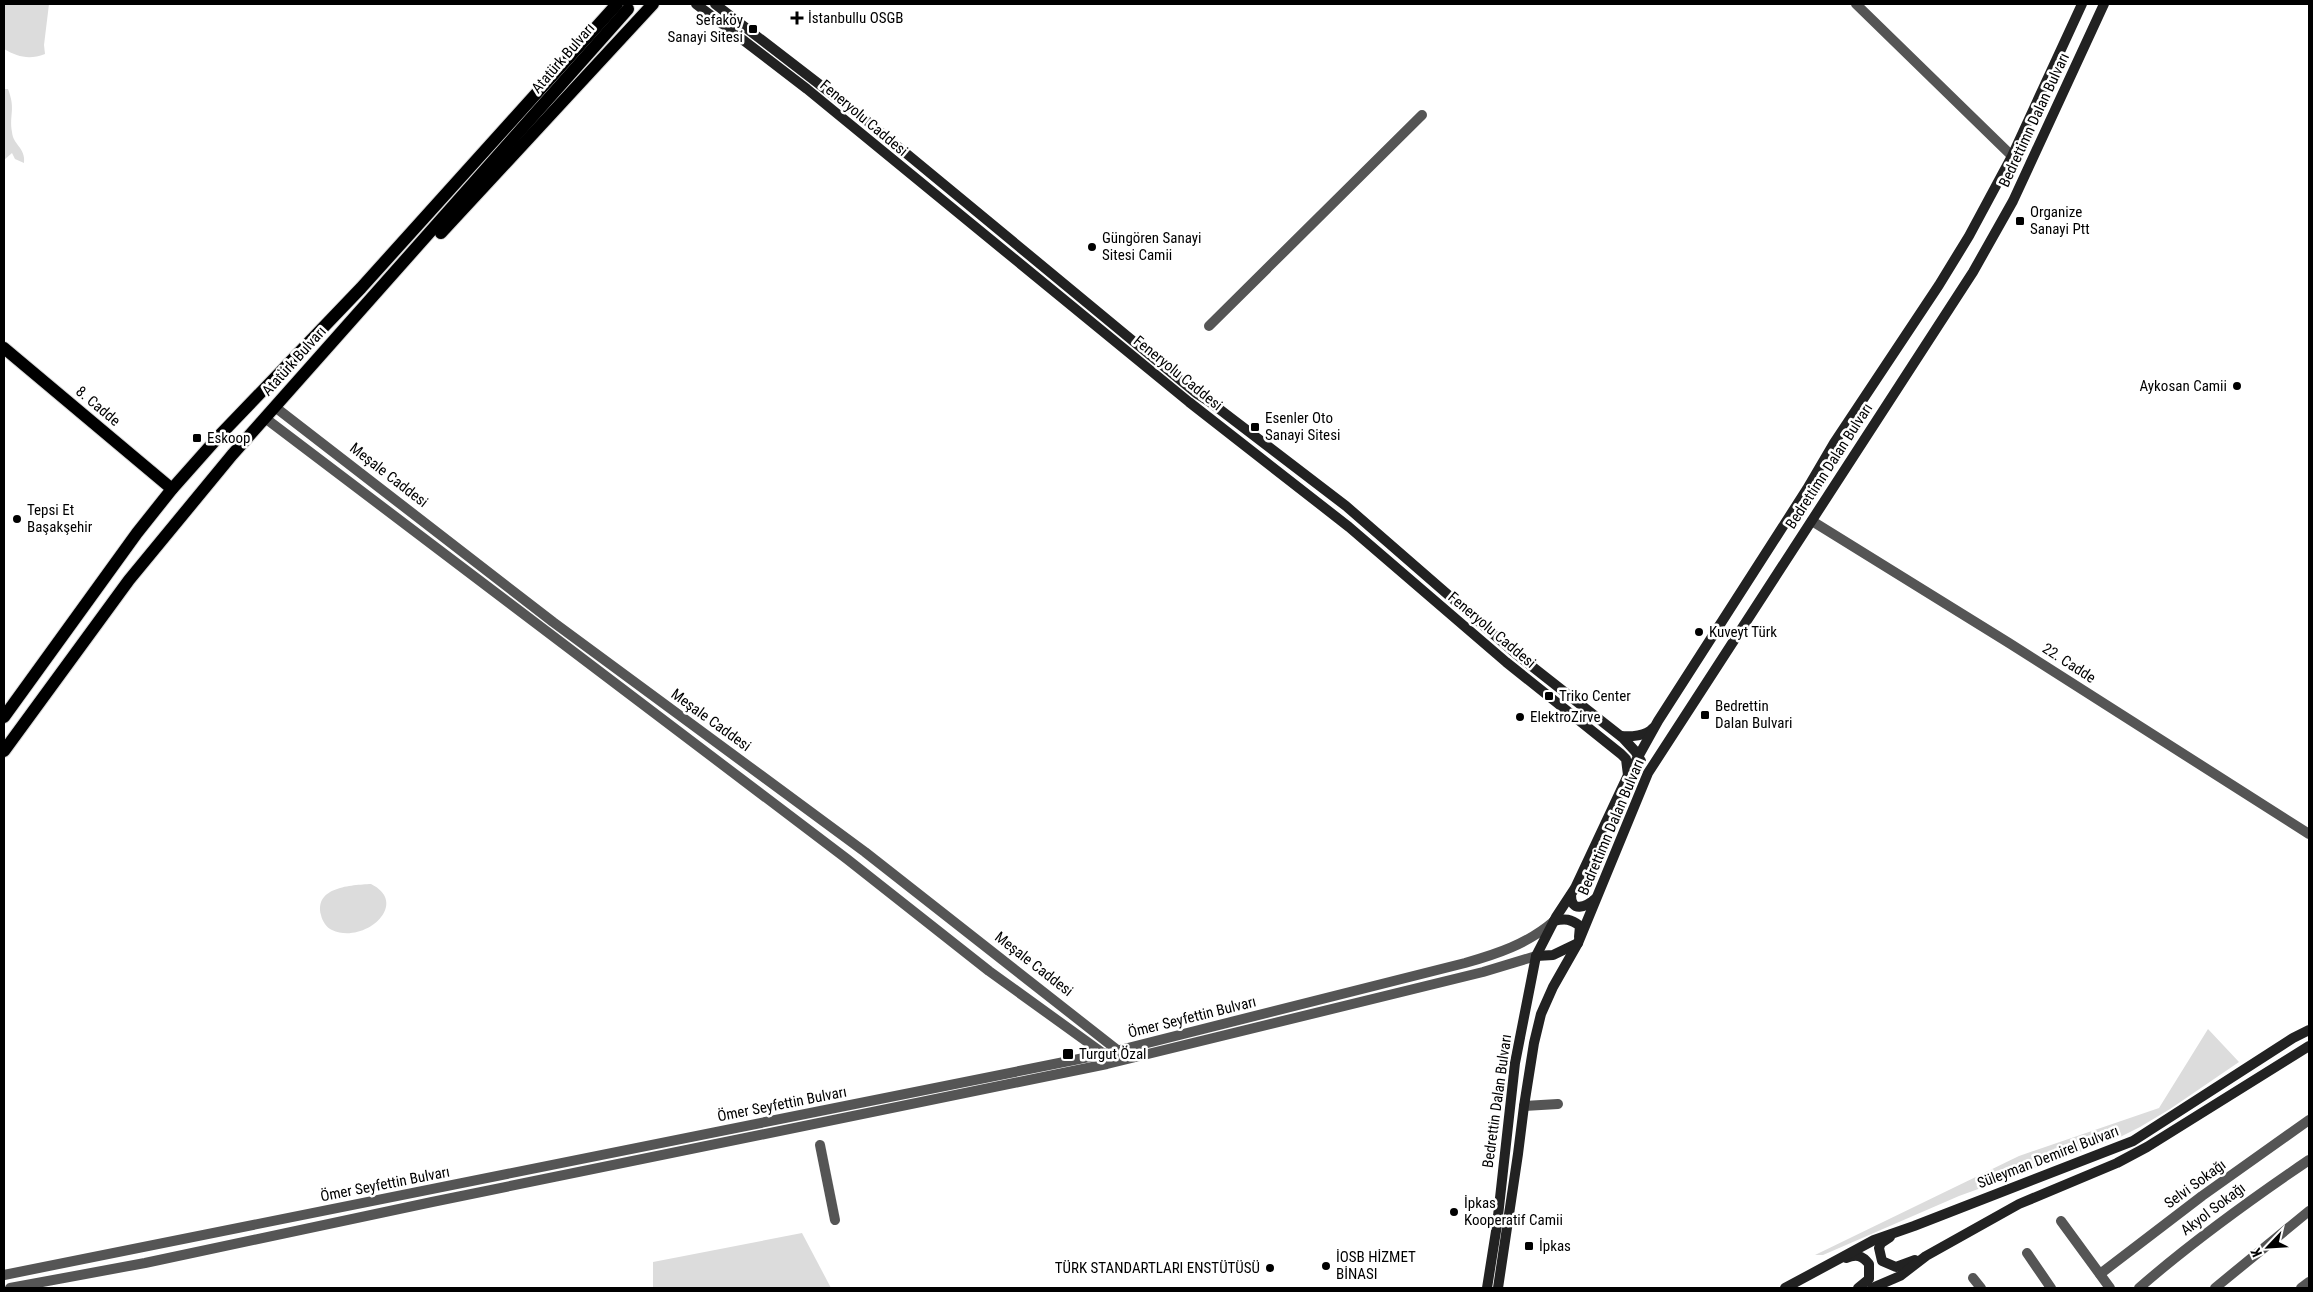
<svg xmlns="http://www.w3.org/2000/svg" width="2313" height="1292" font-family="'Roboto Condensed',sans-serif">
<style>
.green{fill:#dcdcdc}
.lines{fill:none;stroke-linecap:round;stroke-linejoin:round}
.primary-casing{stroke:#dbdbdb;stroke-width:14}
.minor{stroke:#555;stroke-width:10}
.tertiary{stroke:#555;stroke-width:10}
.secondary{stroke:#222;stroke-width:10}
.primary{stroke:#000;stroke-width:12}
.poi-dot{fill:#000;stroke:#fff;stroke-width:2}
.labels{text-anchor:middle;stroke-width:5;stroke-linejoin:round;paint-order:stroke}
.poi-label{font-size:15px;fill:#000;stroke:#fff;text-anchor:start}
.street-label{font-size:15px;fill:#000;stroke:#fff}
</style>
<rect width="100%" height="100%" fill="#fff"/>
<g class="green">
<path d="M 4,4 L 49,4 L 44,45 L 45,54 C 29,60 18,57 4,49 Z"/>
<path d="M 4,89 L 8,89 C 16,110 9,114 12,132 C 13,145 26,148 24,163 L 15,159 L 12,153 L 4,160 L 4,177 Z"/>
<path d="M 371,884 C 411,904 364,945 332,930 C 327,928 322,921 321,915 C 314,887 351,885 371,884 Z"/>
<path d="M 2208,1029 L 2239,1062 L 2170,1109 L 2140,1127 L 2118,1138 L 1959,1196 L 1823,1255 L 1815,1255 L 2019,1156 L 2159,1108 Z"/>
<path d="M 802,1233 L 831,1288 L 653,1288 L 653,1262 Z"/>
</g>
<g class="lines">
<defs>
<g id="primary">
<path d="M 441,233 L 653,4"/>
<path d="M 4,348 L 172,489"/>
<path d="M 4,717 L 137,533 L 172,489 L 220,435 L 361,288 L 617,4"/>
<path d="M 4,751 L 129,580 L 232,455 L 628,9"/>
</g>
</defs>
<use href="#primary" class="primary-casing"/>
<g class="minor">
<path d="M 1856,4 L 2012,156"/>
<path d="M 1209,326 L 1422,115"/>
<path d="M 1812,521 L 2009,643 L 2309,834"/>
<path d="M 1524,1106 L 1558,1104"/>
<path d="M 820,1145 L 835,1220"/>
<path d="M 2061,1221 L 2110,1288"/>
<path d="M 2027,1253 L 2051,1288"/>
<path d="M 2100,1274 L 2202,1196 L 2309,1120"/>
<path d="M 1973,1278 L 1981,1288"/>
<path d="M 2139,1288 C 2193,1241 2250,1200 2309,1160"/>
<path d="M 2215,1288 L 2309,1211"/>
<path d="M 2301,1288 L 2309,1282"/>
</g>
<g class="tertiary">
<path d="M 275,407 L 553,622 L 865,852 L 1121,1053"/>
<path d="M 265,418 L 847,859 L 989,971 L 1104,1054 L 1105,1057"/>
<path d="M 4,1275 L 1104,1054 L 1465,963 C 1497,954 1527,944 1553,922"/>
<path d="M 10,1288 L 145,1263 L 432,1202 L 1107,1064 L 1483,972 L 1536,956"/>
</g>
<g class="secondary">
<path d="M 696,4 L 807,89 L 1189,402 L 1349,527 L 1506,662 L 1621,754 L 1626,759 L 1628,775"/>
<path d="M 715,4 L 867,121 L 1196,393 L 1210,402 L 1346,506 L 1515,653 L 1623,738 L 1635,751 L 1641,761"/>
<path d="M 1621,736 C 1630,737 1647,736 1653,728"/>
<path d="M 1571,895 C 1571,913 1586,907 1595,899"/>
<path d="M 1554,921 C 1565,918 1571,919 1580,926 L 1579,937"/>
<path d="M 1536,956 L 1553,955 L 1578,943"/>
<path d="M 1890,1237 L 1881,1243 L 1879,1248 L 1882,1261 L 1896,1267 L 1915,1260"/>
<path d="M 1846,1258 C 1856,1254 1862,1255 1869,1264 L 1869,1279 L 1858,1288"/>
<path d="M 1487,1288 L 1497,1225 L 1515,1063 L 1536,956 L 1556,917 L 1575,888 L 1628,775 L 1658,721 L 1807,489 L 1834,443 L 1939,285 L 1969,236 L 2012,156 L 2082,4"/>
<path d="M 1498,1288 L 1518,1154 L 1524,1106 L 1534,1043 L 1541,1014 L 1553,987 L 1578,943 L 1648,773 L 1973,272 L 2013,201 L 2104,4"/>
<path d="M 1785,1288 L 1874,1240 L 1914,1226 L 2133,1141 L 2293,1038 L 2309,1030"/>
<path d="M 1872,1288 L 1900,1276 L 1926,1256 L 2019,1204 L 2117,1163 L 2147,1147 L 2309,1046"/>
</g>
<use href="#primary" class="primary"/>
</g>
<g class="poi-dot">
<path d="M794.5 10.5h5v5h5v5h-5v5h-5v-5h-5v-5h5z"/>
<rect x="748" y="24" width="10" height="10" rx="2.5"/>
<rect x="2015" y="216" width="10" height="10" rx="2.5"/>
<circle cx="1092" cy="247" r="5"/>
<circle cx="2237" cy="386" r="5"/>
<rect x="1250" y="422" width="10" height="10" rx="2.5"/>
<rect x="192" y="433" width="10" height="10" rx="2.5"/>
<circle cx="17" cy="519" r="5"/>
<circle cx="1699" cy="632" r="5"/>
<rect x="1544" y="691" width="10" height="10" rx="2.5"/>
<rect x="1700" y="710" width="10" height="10" rx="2.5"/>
<circle cx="1520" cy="717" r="5"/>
<rect x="1062" y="1048" width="12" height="12" rx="2.5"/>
<circle cx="1454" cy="1212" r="5"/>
<rect x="1524" y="1241" width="10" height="10" rx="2.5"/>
<circle cx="1326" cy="1266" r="5"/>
<circle cx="1270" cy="1268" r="5"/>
</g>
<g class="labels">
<g class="poi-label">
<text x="808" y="23">İstanbullu OSGB</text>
<text x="743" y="25" text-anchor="end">Sefaköy<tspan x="743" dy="17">Sanayi Sitesi</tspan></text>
<text x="2030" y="217">Organize<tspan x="2030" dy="17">Sanayi Ptt</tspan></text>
<text x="1102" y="243">Güngören Sanayi<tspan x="1102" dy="17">Sitesi Camii</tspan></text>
<text x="2227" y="391" text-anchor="end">Aykosan Camii</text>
<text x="1265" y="423">Esenler Oto<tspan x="1265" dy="17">Sanayi Sitesi</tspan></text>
<text x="207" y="443">Eskoop</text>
<text x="27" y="515">Tepsi Et<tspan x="27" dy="17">Başakşehir</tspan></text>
<text x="1709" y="637">Kuveyt Türk</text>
<text x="1559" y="701">Triko Center</text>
<text x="1715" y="711">Bedrettin<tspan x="1715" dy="17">Dalan Bulvari</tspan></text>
<text x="1530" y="722">ElektroZirve</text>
<text x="1079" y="1059">Turgut Özal</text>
<text x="1464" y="1208">İpkas<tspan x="1464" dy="17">Kooperatif Camii</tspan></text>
<text x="1539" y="1251">İpkas</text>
<text x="1336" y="1262">İOSB HİZMET<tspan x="1336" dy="17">BİNASI</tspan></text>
<text x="1260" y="1273" text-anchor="end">TÜRK STANDARTLARI ENSTÜTÜSÜ</text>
</g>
<g class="street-label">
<text transform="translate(563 58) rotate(-49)" y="5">Atatürk Bulvarı</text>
<text transform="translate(864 118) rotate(40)" y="5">Feneryolu Caddesi</text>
<text transform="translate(2034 120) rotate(-65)" y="5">Bedrettimn Dalan Bulvarı</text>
<text transform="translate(294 361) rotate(-48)" y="5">Atatürk Bulvarı</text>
<text transform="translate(1178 373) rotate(39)" y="5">Feneryolu Caddesi</text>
<text transform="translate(98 406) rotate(40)" y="5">8. Cadde</text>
<text transform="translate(1829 466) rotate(-57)" y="5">Bedrettimn Dalan Bulvarı</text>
<text transform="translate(389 475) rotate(38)" y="5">Meşale Caddesi</text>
<text transform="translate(1492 630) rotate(40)" y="5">Feneryolu Caddesi</text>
<text transform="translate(2069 663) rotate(33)" y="5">22. Cadde</text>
<text transform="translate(711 720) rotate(36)" y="5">Meşale Caddesi</text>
<text transform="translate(1611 827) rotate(-67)" y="5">Bedrettimn Dalan Bulvarı</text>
<text transform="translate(1034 964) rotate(38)" y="5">Meşale Caddesi</text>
<text transform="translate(1192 1017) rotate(-14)" y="5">Ömer Seyfettin Bulvarı</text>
<text transform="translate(1497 1101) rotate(-82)" y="5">Bedrettin Dalan Bulvarı</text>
<text transform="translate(782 1104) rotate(-11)" y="5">Ömer Seyfettin Bulvarı</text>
<text transform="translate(2048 1157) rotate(-21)" y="5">Süleyman Demirel Bulvarı</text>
<text transform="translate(385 1184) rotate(-11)" y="5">Ömer Seyfettin Bulvarı</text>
<text transform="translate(2195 1184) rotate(-36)" y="5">Selvi Sokağı</text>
<text transform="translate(2213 1209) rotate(-37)" y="5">Akyol Sokağı</text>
</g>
</g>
<rect width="2313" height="1292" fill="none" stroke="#000000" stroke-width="10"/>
<g transform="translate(2268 1247) rotate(245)" stroke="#ffffff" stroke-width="4" paint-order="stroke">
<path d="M0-4L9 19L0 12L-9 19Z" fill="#000000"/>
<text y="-8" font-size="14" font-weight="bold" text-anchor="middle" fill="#000000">K</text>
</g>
</svg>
